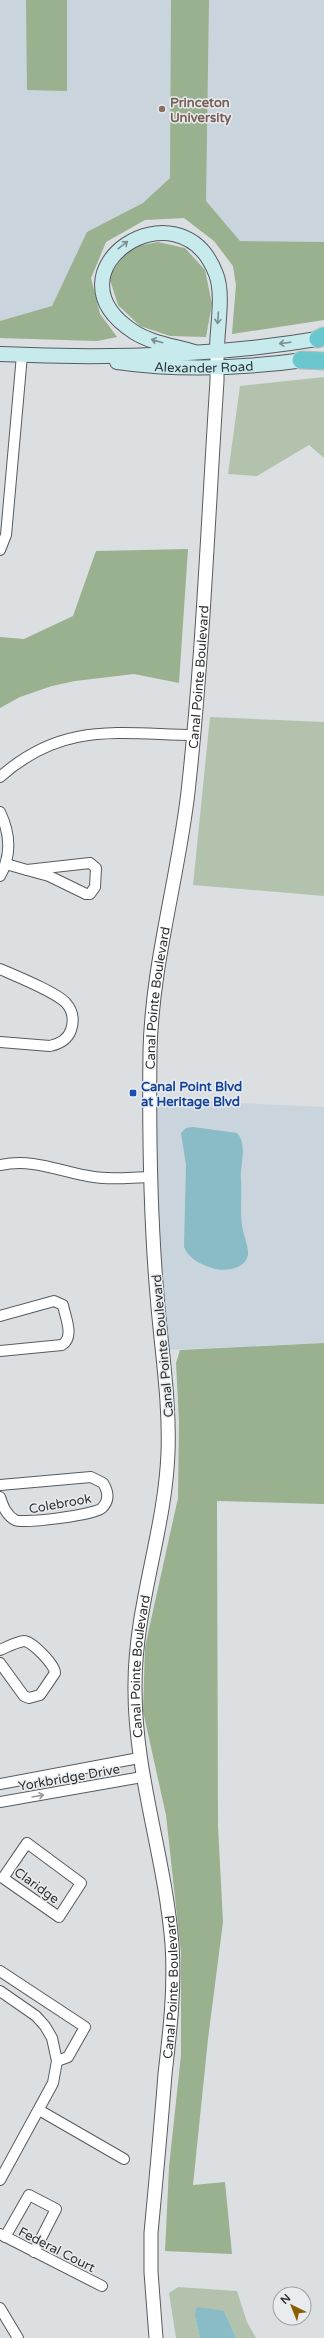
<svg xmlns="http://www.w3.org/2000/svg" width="324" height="2338" font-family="'Varela Round',sans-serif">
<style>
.built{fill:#cad4dd}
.green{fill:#b3c2ad}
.forest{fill:#99b18e}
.water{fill:#89bcc6}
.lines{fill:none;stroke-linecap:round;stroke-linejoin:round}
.minor-casing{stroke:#585b5e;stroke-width:12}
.tertiary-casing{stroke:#585b5e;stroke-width:15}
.secondary-casing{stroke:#585b5e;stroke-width:16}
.trunk-casing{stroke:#bdbdbd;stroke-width:19}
.minor{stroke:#fff;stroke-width:10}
.tertiary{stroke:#fff;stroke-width:13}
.secondary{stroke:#c7eaed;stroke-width:14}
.trunk{stroke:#6ac7ce;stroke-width:17}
.oneway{stroke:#7c8e90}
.oneway2{stroke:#989898}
.education-dot{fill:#8d6e63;stroke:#e8ecef;stroke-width:1.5}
.transit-dot{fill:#1a4fb4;stroke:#e8ecef;stroke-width:1.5}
.labels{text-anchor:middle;stroke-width:3;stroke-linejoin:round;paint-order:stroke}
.education-label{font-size:13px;font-weight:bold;fill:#785e54;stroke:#e8ecef;text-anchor:start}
.street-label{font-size:13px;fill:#303132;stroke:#e8ecef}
.transit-label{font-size:13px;font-weight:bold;fill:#164399;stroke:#e8ecef;text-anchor:start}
</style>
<rect width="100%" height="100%" fill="#dbdfe2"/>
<g class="built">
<path d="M 0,0 L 324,0 L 324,320 L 232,334 L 236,285 L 233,266 L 214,241 L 184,218 L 145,220 L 106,242 L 91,278 L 100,314 L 117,337 L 97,341 L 0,338 Z"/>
<path d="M 151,1099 L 324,1107 L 324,1343 L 163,1350 Z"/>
</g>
<g class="green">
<path d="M 324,377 L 324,458 L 309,445 L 257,476 L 228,474 L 240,386 Z"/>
<path d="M 210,717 L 324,722 L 324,896 L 193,885 Z"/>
<path d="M 178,2287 L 237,2291 L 247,2322 L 256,2338 L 236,2338 L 224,2311 L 195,2316 L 200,2338 L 176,2338 L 169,2293 Z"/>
</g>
<g class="forest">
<path d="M 26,0 L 67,0 L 67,91 L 27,90 Z"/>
<path d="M 171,0 L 209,0 L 206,201 L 240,241 L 324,242 L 324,320 L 232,334 L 236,285 L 233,266 L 214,241 L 184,218 L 145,220 L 106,242 L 91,278 L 100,314 L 117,337 L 97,341 L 0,338 L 0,321 L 52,306 L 87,232 L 143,203 L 170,178 Z"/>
<path d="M 158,242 L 185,248 L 205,270 L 212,304 L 206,337 L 170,336 L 140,326 L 118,305 L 109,277 L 128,248 Z"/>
<path d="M 188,549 L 179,683 L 134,674 L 75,681 L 52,686 L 20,697 L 0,708 L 0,637 L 24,639 L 73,616 L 96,551 Z"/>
<path d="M 324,1343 L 324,1504 L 217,1501 L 218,1826 L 223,1922 L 208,2039 L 193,2185 L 225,2182 L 232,2254 L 165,2251 L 169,2167 L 181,2055 L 181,1953 L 166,1815 L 143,1711 L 145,1647 L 178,1498 L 179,1422 L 176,1363 L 180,1350 Z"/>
</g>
<g class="water">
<path d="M 193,1127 L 237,1133 C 248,1145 240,1164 241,1179 C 242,1195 240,1210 242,1225 C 243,1234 249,1247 248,1255 C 245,1270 223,1272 212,1268 C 200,1264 189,1259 184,1247 L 186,1165 L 181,1133 L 186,1128 Z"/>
<path d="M 198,2307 L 224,2311 L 236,2338 L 200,2338 L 195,2316 L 196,2309 Z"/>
</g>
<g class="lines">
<defs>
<g id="minor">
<path d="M 0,550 L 6,535 L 22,355"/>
<path d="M 0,777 C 63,721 118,734 194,735"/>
<path d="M 0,812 C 10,833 12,855 0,876"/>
<path d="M 90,863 L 96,868 L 95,887 L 90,894 L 86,894 L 49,876 L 27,870 Z"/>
<path d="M 6,864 L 27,870"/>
<path d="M 0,969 C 16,976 56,992 66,1003 C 73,1011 74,1021 71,1030 C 68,1039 59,1044 50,1046 L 0,1042"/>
<path d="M 0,1165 C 35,1158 60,1172 94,1177 C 112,1180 133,1177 152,1177"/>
<path d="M 0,1316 L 54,1301 L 63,1305 C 65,1317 75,1337 62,1345 L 0,1351"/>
<path d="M 0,1485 L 91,1477 L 103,1483 C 108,1491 110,1500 102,1508 C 95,1515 24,1524 15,1520 C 6,1515 3,1506 0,1497"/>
<path d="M 0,1650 C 7,1647 16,1642 24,1641 C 32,1641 55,1665 55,1673 L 40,1695 L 29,1698 L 24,1696 L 0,1663"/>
<path d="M 0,1784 L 139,1758"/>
<path d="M 0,1802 L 142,1777"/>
<path d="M 27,1843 L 81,1883 L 59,1917 L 3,1878 Z"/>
<path d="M 0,1971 L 85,2027 L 68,2057 L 57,2061"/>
<path d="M 0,1991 L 36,2016 L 45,2026 L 52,2038 L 57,2061 L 53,2083 L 0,2180"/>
<path d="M 39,2110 L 124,2159"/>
<path d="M 0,2234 L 102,2286"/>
<path d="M 5,2237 L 29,2195 L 56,2209 L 34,2252"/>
<path d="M 0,2308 L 18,2338"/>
</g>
<g id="tertiary">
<path id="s1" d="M 156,2338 L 151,2272 L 151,2233 C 156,2180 161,2127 165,2074 C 170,2031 175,1988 172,1944 C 165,1856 134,1773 135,1685 C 135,1606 165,1531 168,1453 C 170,1400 161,1348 157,1295 C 150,1214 149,1132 150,1051 C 152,964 178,879 188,792 C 203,656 208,518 217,381 L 217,350"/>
</g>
<g id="secondary">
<path d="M 194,352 C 175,346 151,343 134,332 C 40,271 180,179 216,274 C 224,294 217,328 217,350"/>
<path d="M 0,354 C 107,359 218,356 324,338"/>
<path id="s2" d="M 117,362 C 181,371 248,368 312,359"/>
</g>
<g id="trunk">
<path d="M 318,339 L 324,336"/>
<path d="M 301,360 L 324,361"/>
</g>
</defs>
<use href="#minor" class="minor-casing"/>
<use href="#tertiary" class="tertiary-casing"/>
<use href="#secondary" class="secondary-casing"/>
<use href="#trunk" class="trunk-casing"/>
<use href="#minor" class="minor"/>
<use href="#tertiary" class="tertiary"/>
<use href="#secondary" class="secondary"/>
<use href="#trunk" class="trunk"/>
</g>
<defs><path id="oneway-shaft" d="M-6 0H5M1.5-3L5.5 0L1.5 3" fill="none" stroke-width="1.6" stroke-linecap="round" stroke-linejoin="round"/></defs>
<g class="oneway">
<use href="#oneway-shaft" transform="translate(123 245) rotate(-38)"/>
<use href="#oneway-shaft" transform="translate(218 318) rotate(94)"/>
<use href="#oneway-shaft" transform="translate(157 341) rotate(-164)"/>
<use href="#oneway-shaft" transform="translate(285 343) rotate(173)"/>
</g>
<use class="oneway2" href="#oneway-shaft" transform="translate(38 1796) rotate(-10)"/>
<circle class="education-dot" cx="162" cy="109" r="4"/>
<rect class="transit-dot" x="129" y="1089" width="8" height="8" rx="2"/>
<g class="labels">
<g class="education-label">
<text x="170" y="107">Princeton<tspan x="170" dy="15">University</tspan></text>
</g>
<g class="street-label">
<text dy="5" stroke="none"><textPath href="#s2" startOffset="87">Alexander Road</textPath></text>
<text dy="5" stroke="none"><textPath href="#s1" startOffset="1672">Canal Pointe Boulevard</textPath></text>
<text dy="5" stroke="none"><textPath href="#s1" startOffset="1348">Canal Pointe Boulevard</textPath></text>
<text transform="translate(162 1346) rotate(-95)" y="5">Canal Pointe Boulevard</text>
<text transform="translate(60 1503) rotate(-10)" y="5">Colebrook</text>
<text dy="5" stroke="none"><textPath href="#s1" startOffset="676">Canal Pointe Boulevard</textPath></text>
<text transform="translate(69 1777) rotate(-10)" y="5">Yorkbridge Drive</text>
<text transform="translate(37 1885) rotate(36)" y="5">Claridge</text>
<text dy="5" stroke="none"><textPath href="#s1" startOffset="352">Canal Pointe Boulevard</textPath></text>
<text transform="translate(57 2249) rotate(27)" y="5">Federal Court</text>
</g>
<g class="transit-label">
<text x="141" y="1091">Canal Point Blvd<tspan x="141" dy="15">at Heritage Blvd</tspan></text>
</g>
</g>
<g transform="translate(292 2306) rotate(317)"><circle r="19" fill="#e8ecef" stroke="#9ea1a3"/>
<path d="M0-3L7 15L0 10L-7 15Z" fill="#8b5e02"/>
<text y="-6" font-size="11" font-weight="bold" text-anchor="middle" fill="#303132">N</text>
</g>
</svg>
